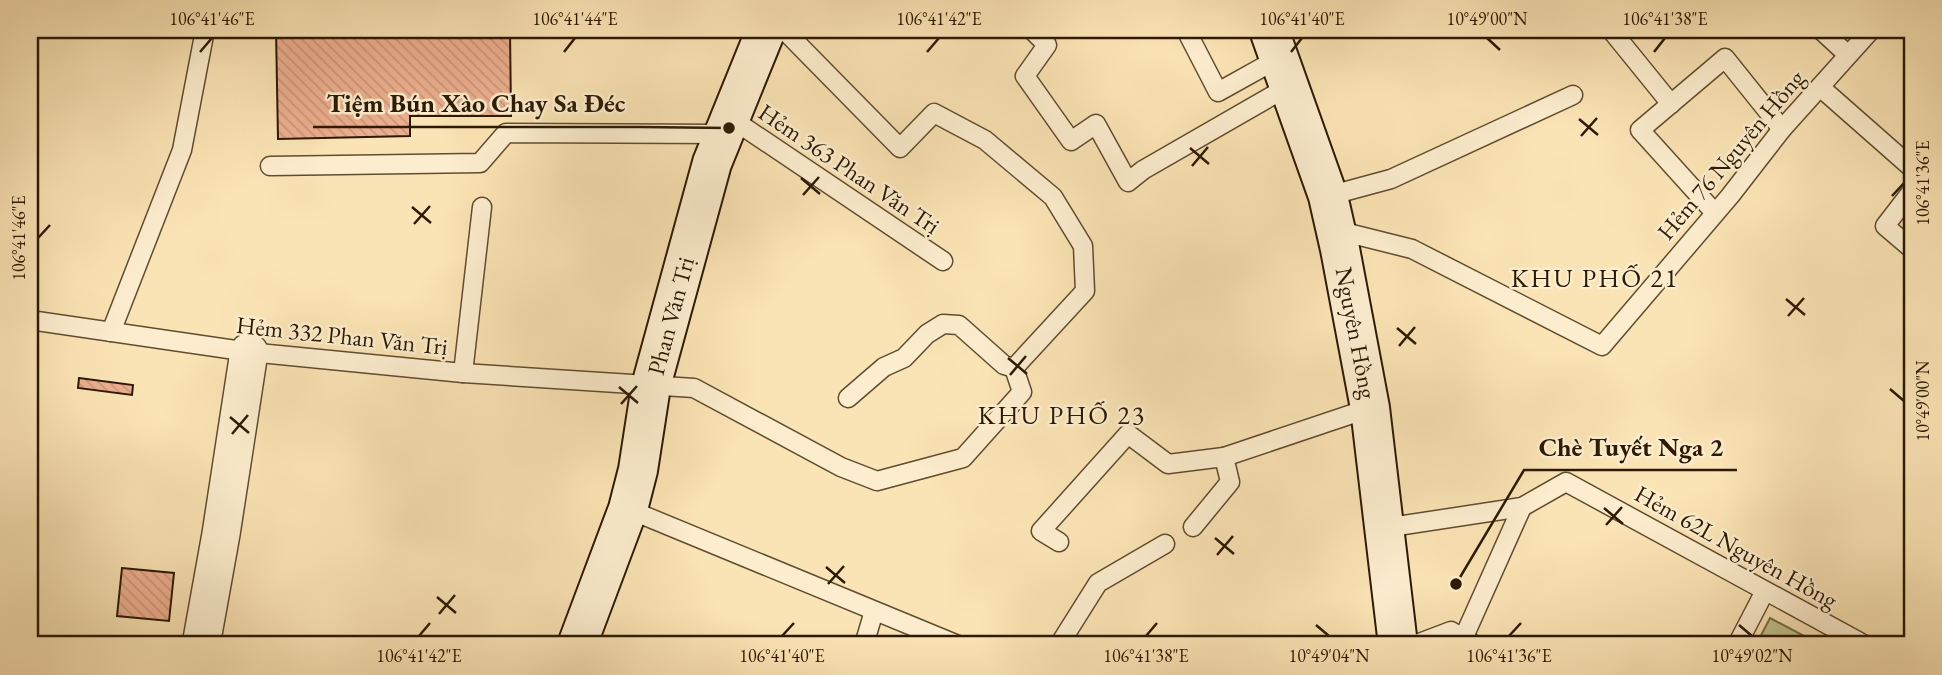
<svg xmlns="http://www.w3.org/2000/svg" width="1942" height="675" font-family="'EB Garamond',serif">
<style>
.park{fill:#c0c38c;stroke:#766e48;stroke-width:2}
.building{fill:url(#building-back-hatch);stroke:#2d1a03;stroke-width:2}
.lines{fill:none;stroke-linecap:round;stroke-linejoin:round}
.lane-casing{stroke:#604c2f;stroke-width:21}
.street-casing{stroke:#604c2f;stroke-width:40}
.secondary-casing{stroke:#2d1a03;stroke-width:42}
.lane{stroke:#fcedce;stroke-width:18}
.street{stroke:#fcedce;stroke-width:37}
.secondary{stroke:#fcedce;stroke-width:38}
.ticks{fill:none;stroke:#2d1a03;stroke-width:2.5}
.labels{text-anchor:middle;stroke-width:5;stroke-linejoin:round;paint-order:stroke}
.street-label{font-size:24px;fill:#2d1a03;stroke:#fcedce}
.neighbourhood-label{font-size:26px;letter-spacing:2px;fill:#2d1a03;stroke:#fcedce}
.leader{fill:none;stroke:#2d1a03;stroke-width:2.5}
.callout-dot{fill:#2d1a03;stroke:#fcedce;stroke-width:2.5}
.callout-label{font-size:26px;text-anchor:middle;font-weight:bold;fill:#2d1a03;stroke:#fcedce;stroke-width:5;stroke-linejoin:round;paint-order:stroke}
.neatline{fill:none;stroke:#2d1a03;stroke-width:2.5}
.ticks-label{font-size:18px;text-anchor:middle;fill:#2d1a03}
</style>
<defs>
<pattern id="building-back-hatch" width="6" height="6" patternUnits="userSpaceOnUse" patternTransform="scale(1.75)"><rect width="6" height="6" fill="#ecaf8f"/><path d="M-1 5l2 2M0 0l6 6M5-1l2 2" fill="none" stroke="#cb967a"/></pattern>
</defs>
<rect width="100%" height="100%" fill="#fae3b4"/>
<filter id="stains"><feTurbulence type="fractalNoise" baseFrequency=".00286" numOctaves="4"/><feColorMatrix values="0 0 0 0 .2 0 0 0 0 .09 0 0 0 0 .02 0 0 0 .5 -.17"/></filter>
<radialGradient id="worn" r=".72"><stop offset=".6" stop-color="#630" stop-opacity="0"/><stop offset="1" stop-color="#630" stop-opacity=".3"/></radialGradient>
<path class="park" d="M 1770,618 L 1821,645 L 1756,645 Z"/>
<g class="building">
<path d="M 276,30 L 510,30 L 511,116 L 410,116 L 410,136 L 278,139 Z"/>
<path d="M 79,378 L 133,385 L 132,395 L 78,388 Z"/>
<path d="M 122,568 L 174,573 L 169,621 L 117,616 Z"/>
</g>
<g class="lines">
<defs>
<g id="lane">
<path d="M 784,30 L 900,148 L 934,113 L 985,140 L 1053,197 L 1083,246 L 1085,291 L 1014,368"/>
<path d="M 1032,30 L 1047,45 L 1025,76 L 1071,141 L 1096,124 L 1128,182 L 1143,170 L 1289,86"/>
<path d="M 1186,30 L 1218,92 L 1279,58"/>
<path d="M 1611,30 L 1671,104"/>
<path d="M 1821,30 L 1848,55"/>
<path d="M 1820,87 L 1912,168"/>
<path d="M 729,117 L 943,261"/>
<path d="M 270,166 L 480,163 L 506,133 L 723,134"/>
<path d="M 1912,191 L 1885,226 L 1912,249"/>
<path d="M 1328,196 L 1391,179 L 1573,95"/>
<path d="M 1715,213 L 1640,130 L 1725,58 L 1782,129"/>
<path d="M 1336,230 L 1412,249 L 1602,346 L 1730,196 L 1782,129 L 1871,30"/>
<path d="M 30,320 L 249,352 L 463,373 L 694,388 L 841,467 L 877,481 L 963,458 L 1022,392 L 1014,368"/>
<path d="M 111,332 L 182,150 L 205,30"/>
<path d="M 463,373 L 482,207"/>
<path d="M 848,398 L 884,367 L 904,358 L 927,334 L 943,324 L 959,325 L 1004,365 L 1014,368"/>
<path d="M 628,509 L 958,645"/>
<path d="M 1193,527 L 1230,482 L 1224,457 L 1370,408"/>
<path d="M 1384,528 L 1522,507 L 1566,482 L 1865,645"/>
<path d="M 1059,542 L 1041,531 L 1128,434 L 1168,464 L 1224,457"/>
<path d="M 1463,639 L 1522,507"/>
<path d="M 864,645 L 874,611"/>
<path d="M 1059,645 L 1098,583 L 1165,544"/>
<path d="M 1414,645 L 1451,631 L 1475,645"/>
<path d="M 1737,645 L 1765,591"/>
</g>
<path id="street" d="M 201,645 L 221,534 L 249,352"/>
<g id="secondary">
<path d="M 1269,30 L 1328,196 L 1340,249 L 1370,408 L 1398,645"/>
<path d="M 577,645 L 628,509 L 638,470 L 651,386 L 712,163 L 766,30"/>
</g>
</defs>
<use href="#lane" class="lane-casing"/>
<use href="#street" class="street-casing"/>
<use href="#secondary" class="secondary-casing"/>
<use href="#lane" class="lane"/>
<use href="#street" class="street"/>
<use href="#secondary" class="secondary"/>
</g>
<path class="ticks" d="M 1487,38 L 1500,50M 200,52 L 212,38M 564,52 L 575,38M 927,52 L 939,38M 1291,52 L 1302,38M 1654,52 L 1665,38M 1579,119 L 1598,135M 1581,136 L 1597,118M 1190,148 L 1209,164M 1192,166 L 1208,147M 801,178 L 820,194M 803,195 L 819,177M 1892,196 L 1904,183M 412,207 L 431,223M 414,224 L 430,206M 38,238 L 50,225M 1786,299 L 1805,315M 1788,316 L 1804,298M 1397,328 L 1416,344M 1399,346 L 1415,327M 1008,358 L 1027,374M 1010,375 L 1026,356M 619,387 L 638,403M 1890,389 L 1904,401M 621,404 L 637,386M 230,417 L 249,433M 232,434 L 248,415M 1604,508 L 1623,524M 1606,525 L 1622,507M 1215,538 L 1234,554M 1217,555 L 1233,536M 826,567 L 845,583M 828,584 L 844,566M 437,597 L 456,613M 439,614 L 455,595M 1316,625 L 1329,636M 1739,625 L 1752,636M 419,636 L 430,623M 782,636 L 794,623M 1146,636 L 1157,623M 1509,636 L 1521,623"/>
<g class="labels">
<g class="street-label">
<text transform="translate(1731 155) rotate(-50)" y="8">Hẻm 76 Nguyên Hồng</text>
<text transform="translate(849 169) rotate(34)" y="8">Hẻm 363 Phan Văn Trị</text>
<text transform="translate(671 316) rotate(-75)" y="8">Phan Văn Trị</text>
<text transform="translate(1356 333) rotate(79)" y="8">Nguyên Hồng</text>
<text transform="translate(342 336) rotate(6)" y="8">Hẻm 332 Phan Văn Trị</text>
<text transform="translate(1736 547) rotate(29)" y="8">Hẻm 62L Nguyên Hồng</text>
</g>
<g class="neighbourhood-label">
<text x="1595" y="287">KHU PHỐ 21</text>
<text x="1062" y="424">KHU PHỐ 23</text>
</g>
</g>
<path class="leader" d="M729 128L640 127H313M1456 584L1524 470H1737"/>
<g class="callout-dot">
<circle cx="729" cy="128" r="7"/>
<circle cx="1456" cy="584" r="7"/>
</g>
<g class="callout-label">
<text x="476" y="112">Tiệm Bún Xào Chay Sa Đéc</text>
<text x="1631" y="456">Chè Tuyết Nga 2</text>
</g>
<rect width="1942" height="675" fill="none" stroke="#fae3b4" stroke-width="77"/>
<rect x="38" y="38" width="1866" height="598" class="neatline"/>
<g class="ticks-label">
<text x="212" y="25">106°41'46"E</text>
<text x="575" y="25">106°41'44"E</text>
<text x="939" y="25">106°41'42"E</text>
<text x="1302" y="25">106°41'40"E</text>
<text x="1487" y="25">10°49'00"N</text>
<text x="1665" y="25">106°41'38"E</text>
<text transform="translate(1923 183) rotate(-90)" y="6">106°41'36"E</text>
<text transform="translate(19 238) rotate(-90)" y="6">106°41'46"E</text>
<text transform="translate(1923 401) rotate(-90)" y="6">10°49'00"N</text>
<text x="419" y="662">106°41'42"E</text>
<text x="782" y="662">106°41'40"E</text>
<text x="1146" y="662">106°41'38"E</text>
<text x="1329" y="662">10°49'04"N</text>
<text x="1509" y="662">106°41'36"E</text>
<text x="1752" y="662">10°49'02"N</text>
</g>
<rect width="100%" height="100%" filter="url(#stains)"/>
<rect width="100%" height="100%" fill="url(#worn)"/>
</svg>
